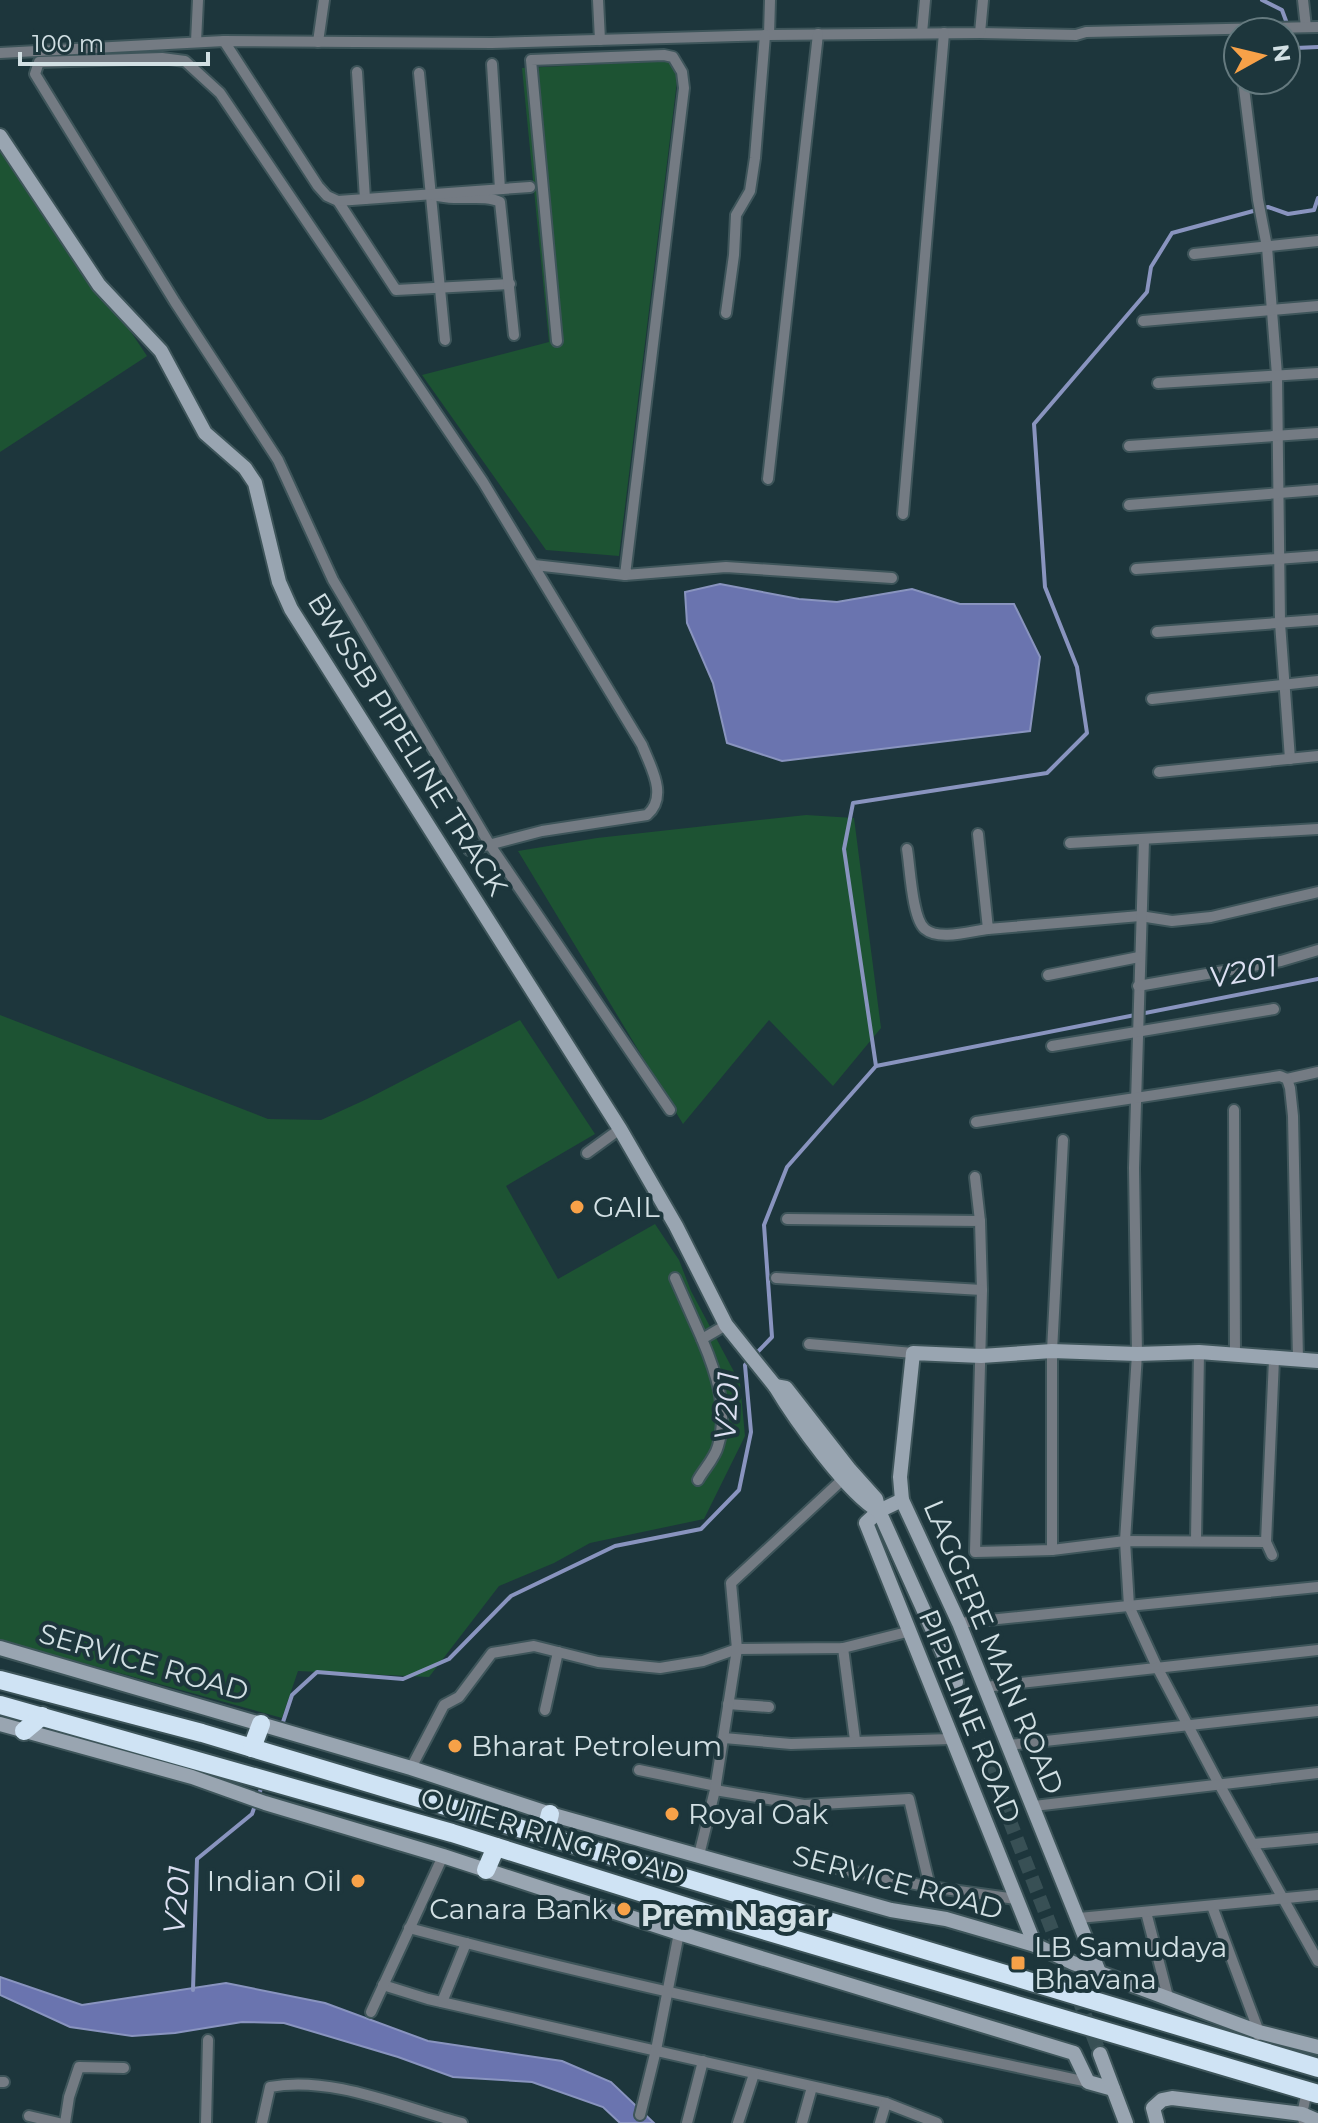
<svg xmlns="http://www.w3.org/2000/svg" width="1318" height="2123" font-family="Montserrat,sans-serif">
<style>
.green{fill:#1d5333}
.water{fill:#6a74af;stroke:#8994bf;stroke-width:2}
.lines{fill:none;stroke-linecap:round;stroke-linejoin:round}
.stream{stroke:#8994bf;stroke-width:4}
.secondary-tunnel{stroke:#385055;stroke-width:14;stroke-dasharray:14 7;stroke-linecap:butt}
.street-casing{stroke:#3e555a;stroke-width:14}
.secondary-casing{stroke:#3e555a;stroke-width:18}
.highway-casing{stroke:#3e555a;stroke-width:22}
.street{stroke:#747b83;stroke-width:10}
.secondary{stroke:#99a5b1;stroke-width:14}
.highway{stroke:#cfe3f4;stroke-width:18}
.poi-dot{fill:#f7a148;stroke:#1d363c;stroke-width:3}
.labels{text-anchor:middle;stroke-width:8;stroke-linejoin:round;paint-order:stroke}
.street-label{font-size:28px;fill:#d2e0e4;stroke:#1d363c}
.poi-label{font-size:28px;fill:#d2e0e4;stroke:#1d363c;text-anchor:start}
.water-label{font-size:30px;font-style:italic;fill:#dce0f2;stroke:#1d363c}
.neighbourhood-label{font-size:30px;font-weight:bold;fill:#d2e0e4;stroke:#1d363c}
</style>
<rect width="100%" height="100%" fill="#1d363c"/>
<g class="green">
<path d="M 668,61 L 678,73 L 619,556 L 546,550 L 422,375 L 549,342 L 522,68 Z"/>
<path d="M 0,136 L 147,356 L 0,452 Z"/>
<path d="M 806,815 L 854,818 L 881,1028 L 833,1086 L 769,1020 L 683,1124 L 518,851 L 597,838 Z"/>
<path d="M 0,1015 L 268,1119 L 321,1120 L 367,1099 L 520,1020 L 595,1134 L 506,1186 L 558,1279 L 655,1224 L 679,1260 L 691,1291 L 740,1383 L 745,1436 L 704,1519 L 590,1543 L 554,1563 L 499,1586 L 429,1677 L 298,1671 L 282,1718 L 0,1640 Z"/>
</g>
<g class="water">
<path d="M 720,584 L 799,599 L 837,602 L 912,589 L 960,604 L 1014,604 L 1040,657 L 1030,731 L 782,761 L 727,743 L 713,683 L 687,623 L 685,592 Z"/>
<path d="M 0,1977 L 82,2005 L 226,1983 L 325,2003 L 428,2041 L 562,2061 L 611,2082 L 654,2123 L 620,2123 L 603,2107 L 532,2082 L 453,2077 L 398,2057 L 284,2023 L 242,2022 L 175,2033 L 132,2036 L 70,2027 L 0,1995 Z"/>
</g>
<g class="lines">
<g class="stream">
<path d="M 1262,0 L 1282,10 L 1296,48 L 1318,47"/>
<path d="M 876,1066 L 844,849 L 853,803 L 1047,773 L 1087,733 L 1077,667 L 1045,587 L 1034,424 L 1147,292 L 1151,267 L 1172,233 L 1268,207 L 1288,214 L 1314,210 L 1318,198"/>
<path d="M 282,1725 L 292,1695 L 317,1672 L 403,1679 L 449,1659 L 511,1596 L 615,1546 L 701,1529 L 739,1490 L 751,1432 L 745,1365 L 772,1337 L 764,1225 L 787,1167 L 876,1066 L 1318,979"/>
<path d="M 193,1990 L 197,1859 L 252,1814 L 263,1783"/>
</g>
<path class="secondary-tunnel" d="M 956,1682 L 1100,2054"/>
<defs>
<g id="street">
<path d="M 598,0 L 600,40"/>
<path d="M 1303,0 L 1306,27"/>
<path d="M 922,33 L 925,0"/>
<path d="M 980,33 L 1076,35 L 1086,32 L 1318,27"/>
<path d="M 769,35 L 770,0"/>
<path d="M 224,41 L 318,186 L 327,196 L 338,201 L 396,290 L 510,284"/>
<path d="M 196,42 L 198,0"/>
<path d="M 318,42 L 324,0"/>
<path d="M 0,53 L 224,41 L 492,43 L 769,35 L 980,33 L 983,0"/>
<path d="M 492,64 L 500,189"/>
<path d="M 357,72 L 365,199"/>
<path d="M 419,73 L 445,340"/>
<path d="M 1243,80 L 1258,200 L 1267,247 L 1277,375 L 1280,623 L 1290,759"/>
<path d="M 430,194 C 455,203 483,193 500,202 L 514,335"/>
<path d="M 338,201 L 530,187"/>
<path d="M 1194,254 L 1318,241"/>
<path d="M 726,313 L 734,255 L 736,215 L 750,191 L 755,158 L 765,35"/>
<path d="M 1143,321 L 1318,306"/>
<path d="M 557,341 L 531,60 L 664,55 L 673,57 L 682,72 L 684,88 L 625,575 L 726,567 L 892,578"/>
<path d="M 1158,383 L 1318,373"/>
<path d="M 1129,446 L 1318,433"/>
<path d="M 768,479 L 818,34"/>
<path d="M 1129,505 L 1318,490"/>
<path d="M 903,514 L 944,33"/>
<path d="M 534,565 L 625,575"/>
<path d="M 1136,569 L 1318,556"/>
<path d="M 1157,632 L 1318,620"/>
<path d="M 1152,699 L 1318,681"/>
<path d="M 1159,772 L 1318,756"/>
<path d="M 978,834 L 988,929 L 1140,916 L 1172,921 L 1211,917 L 1318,892"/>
<path d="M 1144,840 L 1134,1168 L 1137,1354 L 1125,1541 L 1129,1606 L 1157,1667 L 1219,1784 L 1318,1961"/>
<path d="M 1070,843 L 1318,829"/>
<path d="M 907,849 C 910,866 912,919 925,929 C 939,941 971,931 988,929"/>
<path d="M 469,850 L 542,831 L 647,815 C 669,796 650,766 642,745 L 483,482 L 220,93 L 185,61 L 162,58 L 39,62 L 35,74 L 175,302 L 278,460 L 333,580 L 490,845 L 670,1110"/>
<path d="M 1048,975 L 1139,957"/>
<path d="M 1138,986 L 1281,961 L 1318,950"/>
<path d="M 1052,1046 L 1274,1009"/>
<path d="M 1287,1079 L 1318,1072"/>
<path d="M 1234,1110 L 1235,1356"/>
<path d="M 976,1122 L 1280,1076 L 1287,1079 L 1290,1088 L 1293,1116 L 1298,1360"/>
<path d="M 587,1153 L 620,1129"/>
<path d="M 975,1177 L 980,1221"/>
<path d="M 787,1219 L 980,1221 L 982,1290 L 975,1552 L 1052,1550 L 1125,1541 L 1266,1542"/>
<path d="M 675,1278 L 702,1339"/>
<path d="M 776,1278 L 982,1290"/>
<path d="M 809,1344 L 913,1353"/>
<path d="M 698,1480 C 704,1469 715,1458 718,1446 C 729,1410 716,1372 702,1339 L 726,1325"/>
<path d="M 1196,1540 L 1199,1352"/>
<path d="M 1052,1550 L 1052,1351 L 1063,1140"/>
<path d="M 1272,1555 L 1266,1542 L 1274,1359"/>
<path d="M 959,1623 L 1318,1587"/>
<path d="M 843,1648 L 855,1740"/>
<path d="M 985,1687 L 1318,1650"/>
<path d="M 728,1704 L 769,1707"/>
<path d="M 545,1710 L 558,1652"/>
<path d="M 724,1738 L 791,1744 L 951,1739"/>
<path d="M 1009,1745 L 1318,1711"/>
<path d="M 411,1768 L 444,1705 L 459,1697 L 492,1653 L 534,1646 L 598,1662 L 660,1668 L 703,1661 L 737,1649 L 843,1648 L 907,1632"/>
<path d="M 639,1770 L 716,1786"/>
<path d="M 715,1790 L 804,1805 L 909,1799 L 930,1887 L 1016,1899"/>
<path d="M 1034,1806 L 1318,1773"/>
<path d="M 1253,1844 L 1318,1838"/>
<path d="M 699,1855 L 715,1790 L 737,1649 L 731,1583 L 843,1479"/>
<path d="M 836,1868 L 930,1887"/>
<path d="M 1212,1906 L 1259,2032 L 1258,2035"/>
<path d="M 1146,1912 L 1168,1997"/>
<path d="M 1079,1918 L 1318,1895"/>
<path d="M 409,1928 C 633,1988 861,2034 1088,2082"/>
<path d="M 383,1985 L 428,1999 L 886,2103 L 937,2123"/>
<path d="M 442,2002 L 466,1943"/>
<path d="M 371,2012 L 443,1856"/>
<path d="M 0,2082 L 4,2082"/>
<path d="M 640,2115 L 656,2050 L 679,1933"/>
<path d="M 29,2116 L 59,2123"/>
<path d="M 65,2123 L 69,2097 L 79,2067 L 124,2068"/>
<path d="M 206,2123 L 208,2040"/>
<path d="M 262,2123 L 270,2087 C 332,2075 403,2108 462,2123"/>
<path d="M 687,2123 L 703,2061"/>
<path d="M 738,2123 L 754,2074"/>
<path d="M 802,2123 L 812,2087"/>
<path d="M 880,2123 L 886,2103"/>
<path d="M 1304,2123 L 1302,2114 L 1307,2091"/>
</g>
<g id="secondary">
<path d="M 0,136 L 99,285 L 161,351 L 205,433 L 245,468 L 255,483 L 279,582 L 291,609 L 620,1129 L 676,1226 L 726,1325 L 775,1386"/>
<path d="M 902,1500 L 879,1511 L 866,1523 L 1035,1945"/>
<path d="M 879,1511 C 848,1494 794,1418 775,1386 L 786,1388 L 850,1470 L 876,1499 L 879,1511 L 956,1682"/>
<path d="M 0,1648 L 411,1768 L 550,1814 L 891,1910 L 946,1919 L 1035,1945 L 1073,1963 L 1259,2032 L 1318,2047"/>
<path d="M 0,1724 L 192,1777 L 265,1803 L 443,1856 L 679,1933 L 1074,2053 L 1088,2082 L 1113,2089"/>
<path d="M 1099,1972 L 959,1623 L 902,1500 L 900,1477 L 913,1353 L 981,1356 L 1052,1351 L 1137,1354 L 1199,1352 L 1318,1361"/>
<path d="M 1100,2054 L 1126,2123"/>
<path d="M 1157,2123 L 1153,2108 L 1162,2100 L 1172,2098 L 1302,2114 L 1318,2121"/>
</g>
<g id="highway">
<path d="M 0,1680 L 202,1733 L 1318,2068"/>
<path d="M 0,1705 L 452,1833 L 732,1921 L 1318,2094"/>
<path d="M 24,1731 L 42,1716"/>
<path d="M 252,1748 L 261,1724"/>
<path d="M 544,1837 L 550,1814"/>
<path d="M 486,1870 L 496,1847"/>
</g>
</defs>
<use href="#street" class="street-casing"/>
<use href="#secondary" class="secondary-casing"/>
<use href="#highway" class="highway-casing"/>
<use href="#street" class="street"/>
<use href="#secondary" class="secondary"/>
<use href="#highway" class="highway"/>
</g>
<g class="poi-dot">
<circle cx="577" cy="1207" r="8"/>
<circle cx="455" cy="1746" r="8"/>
<circle cx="672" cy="1814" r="8"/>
<circle cx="358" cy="1881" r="8"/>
<circle cx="624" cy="1909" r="8"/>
<rect x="1010" y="1955" width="16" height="16" rx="4"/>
</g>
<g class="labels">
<g class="street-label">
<text transform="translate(408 744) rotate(58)" y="10">BWSSB PIPELINE TRACK</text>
<text transform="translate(994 1647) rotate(67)" y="10">LAGGERE MAIN ROAD</text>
<text transform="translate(144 1662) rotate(16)" y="10">SERVICE ROAD</text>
<text transform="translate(970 1716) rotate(68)" y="10">PIPELINE ROAD</text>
<text transform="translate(553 1836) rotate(17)" y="10">OUTER RING ROAD</text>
<text transform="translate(898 1882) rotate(15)" y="10">SERVICE ROAD</text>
</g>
<g class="poi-label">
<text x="593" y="1217">GAIL</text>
<text x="471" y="1756">Bharat Petroleum</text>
<text x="688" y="1824">Royal Oak</text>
<text x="342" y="1891" text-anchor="end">Indian Oil</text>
<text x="608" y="1919" text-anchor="end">Canara Bank</text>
<text x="1034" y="1957">LB Samudaya<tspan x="1034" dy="32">Bhavana</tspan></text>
</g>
<g class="water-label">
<text transform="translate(1243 972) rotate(-11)" y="10">V201</text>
<text transform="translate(727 1406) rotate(-87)" y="10">V201</text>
<text transform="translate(177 1900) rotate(-85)" y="10">V201</text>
</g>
<g class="neighbourhood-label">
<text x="735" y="1926">Prem Nagar</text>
</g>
</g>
<g transform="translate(1262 56) rotate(82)"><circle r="38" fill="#1d363c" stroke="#657a7f" stroke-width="2"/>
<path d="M0-6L14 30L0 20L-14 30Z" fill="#f7a148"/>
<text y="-12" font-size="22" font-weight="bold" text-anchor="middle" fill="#d2e0e4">N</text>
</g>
<path d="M20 52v12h188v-12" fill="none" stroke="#d2e0e4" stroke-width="4"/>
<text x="32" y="52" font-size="24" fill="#d2e0e4" stroke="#1d363c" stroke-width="6" paint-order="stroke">100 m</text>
</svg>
